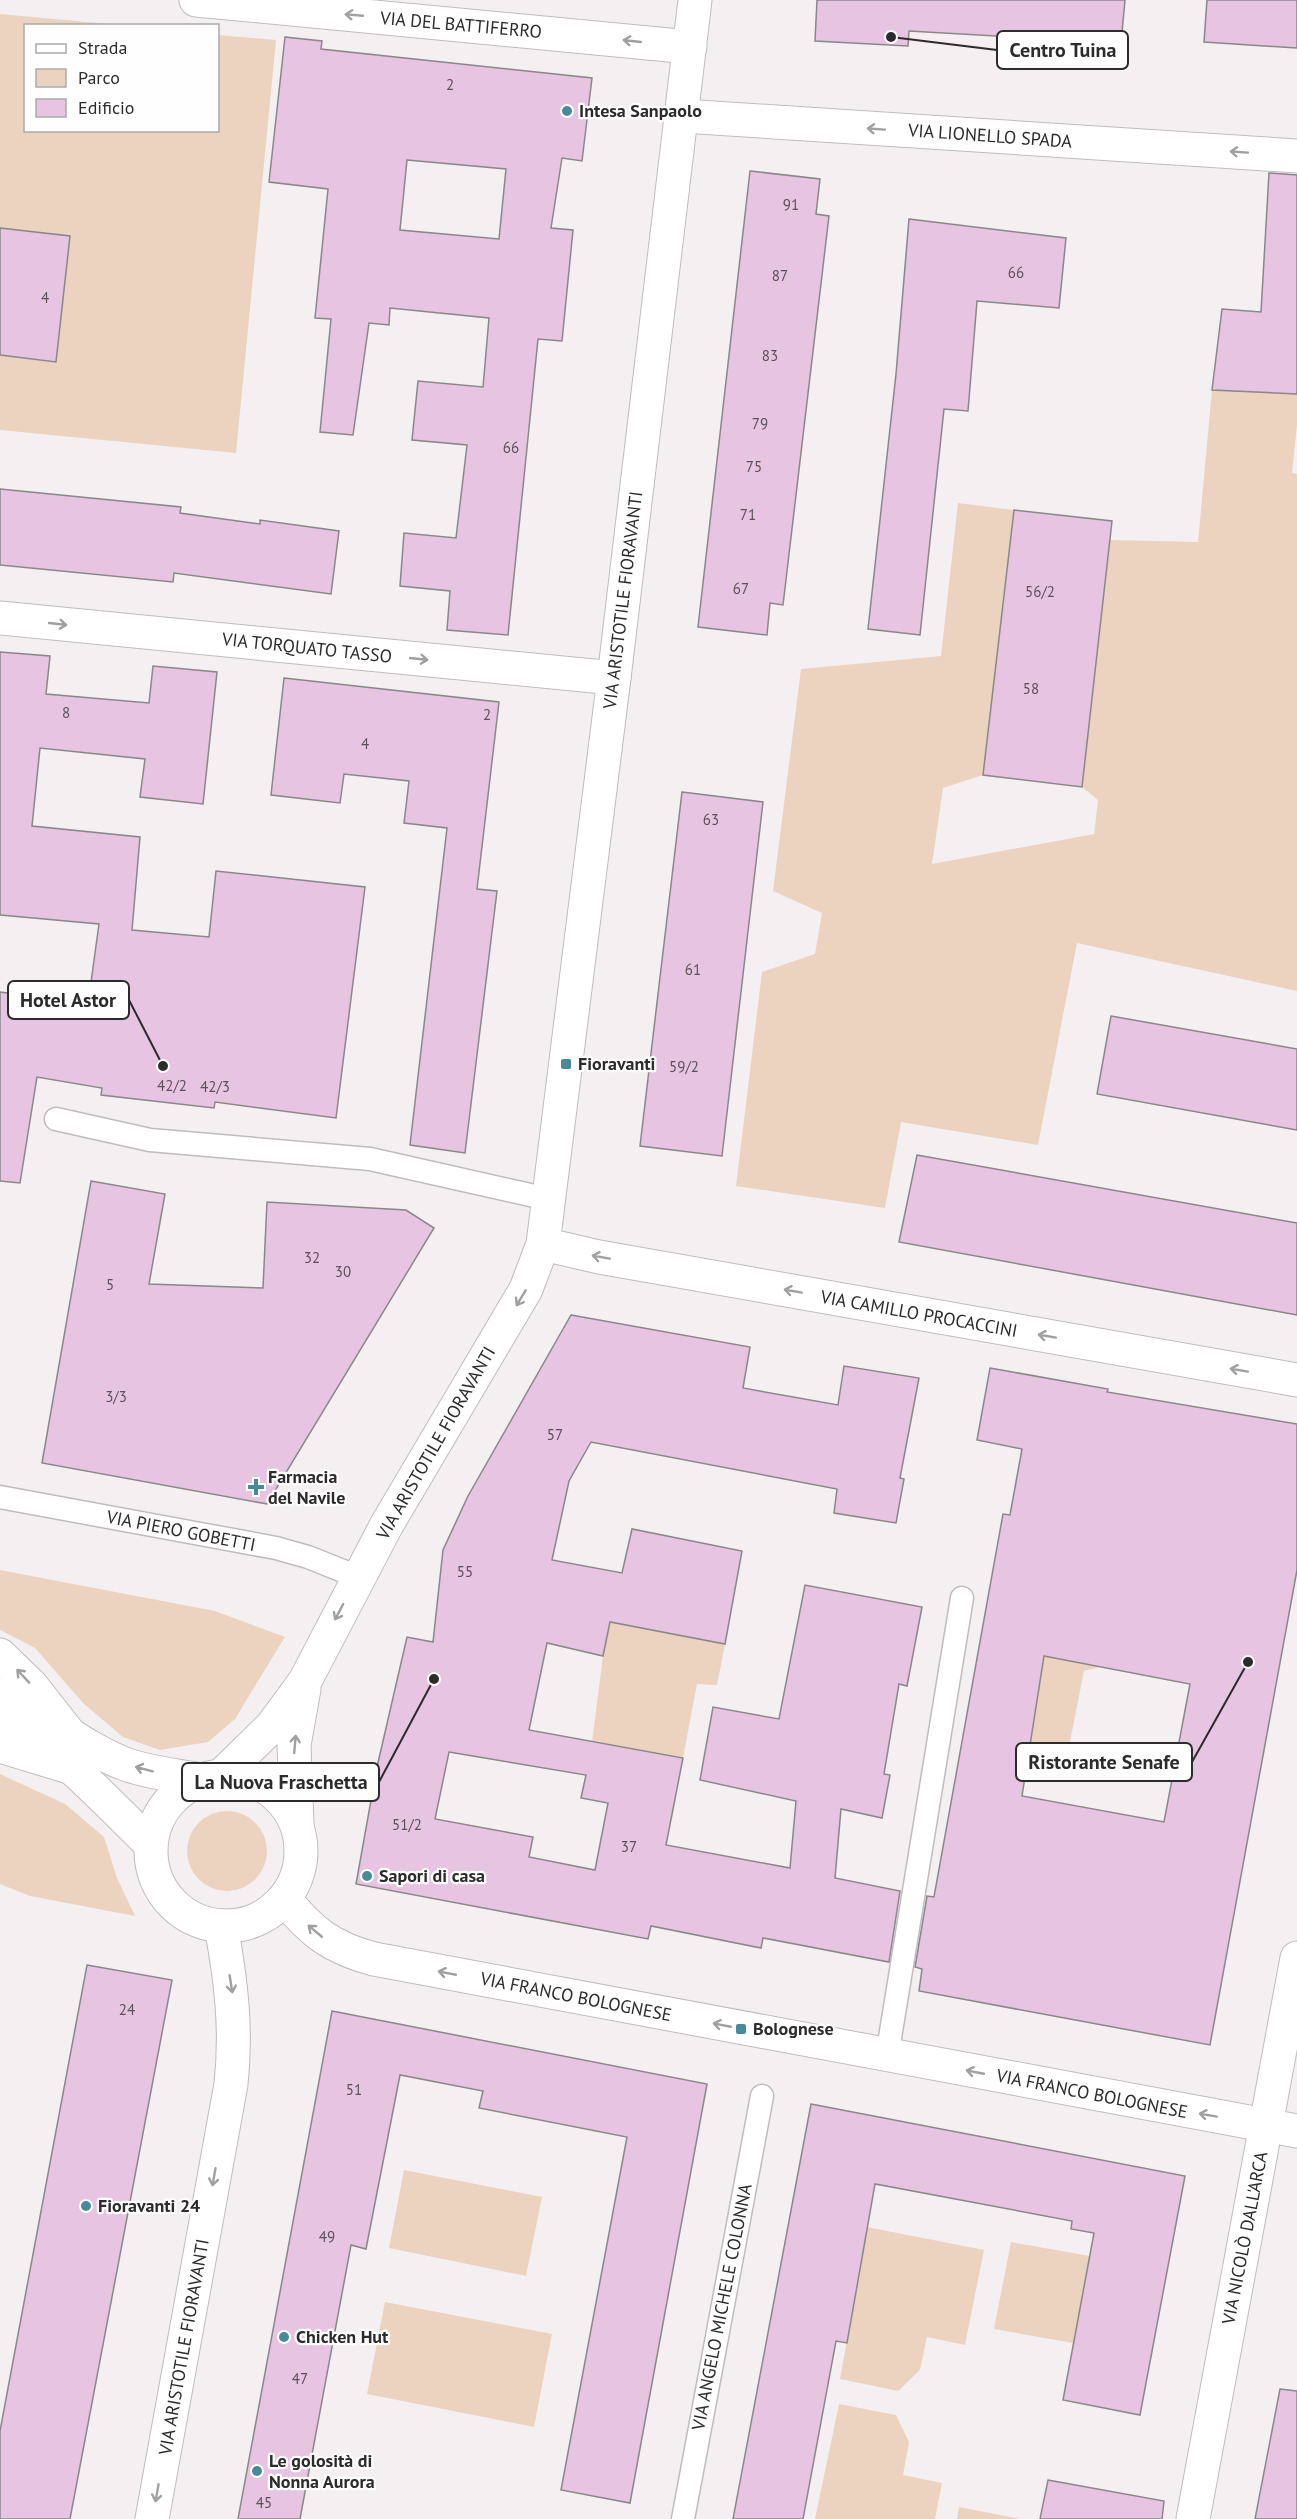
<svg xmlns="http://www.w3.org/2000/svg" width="1297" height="2519" font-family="'PT Sans',sans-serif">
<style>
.green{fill:#ecd3bf}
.building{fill:#e7c4e1;stroke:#8a8789;stroke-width:1.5;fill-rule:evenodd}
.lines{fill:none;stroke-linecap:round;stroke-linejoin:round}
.service-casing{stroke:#c0bcbd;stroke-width:25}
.minor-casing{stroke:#c0bcbd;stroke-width:35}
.tertiary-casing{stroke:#c0bcbd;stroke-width:35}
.secondary-casing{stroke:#c0bcbd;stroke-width:35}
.service{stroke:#fff;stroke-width:22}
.minor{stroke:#fff;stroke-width:33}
.tertiary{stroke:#fff;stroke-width:33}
.secondary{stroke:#fff;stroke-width:33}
.oneway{stroke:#a0a0a0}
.poi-dot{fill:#478a99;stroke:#fffefe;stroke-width:2}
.labels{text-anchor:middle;stroke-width:4.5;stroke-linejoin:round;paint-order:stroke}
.number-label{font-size:15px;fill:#5b5158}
.street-label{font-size:18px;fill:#2c2b2b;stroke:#fffefe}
.poi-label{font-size:18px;font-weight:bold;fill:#2c2b2b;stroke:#fffefe;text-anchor:start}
.leader{fill:none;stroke:#2c2b2b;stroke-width:2}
.callout-dot{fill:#2c2b2b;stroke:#fffefe;stroke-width:2}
.callout{fill:#fffefe;stroke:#2c2b2b;stroke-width:2}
.callout-label{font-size:20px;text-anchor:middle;font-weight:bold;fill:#2c2b2b}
</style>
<rect width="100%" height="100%" fill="#f4f0f1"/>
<g class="green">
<path d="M 0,14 L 120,25 L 26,26 L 26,130 L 218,130 L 218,35 L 276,40 L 236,453 L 0,430 Z"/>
<path d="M 1297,378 L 1297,425 L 1292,473 L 1297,474 L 1297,991 L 1077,943 L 1038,1145 L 901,1122 L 885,1208 L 736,1186 L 762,972 L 815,954 L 822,913 L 773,891 L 801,669 L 941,656 L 958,503 L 1014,510 L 983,775 L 943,788 L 932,864 L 1094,834 L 1098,800 L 1082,787 L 1110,540 L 1198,542 L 1212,390 L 1265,392 Z"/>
<path d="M 0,1570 L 215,1611 L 285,1637 L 235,1719 L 208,1742 L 160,1750 L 123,1737 L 84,1704 L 35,1648 L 0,1630 Z"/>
<path d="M 1000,1620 L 1100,1667 L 1084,1671 L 1063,1777 L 1026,1772 Z"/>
<path d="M 610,1622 L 725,1644 L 717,1685 L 697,1684 L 683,1758 L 592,1742 L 603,1656 Z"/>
<path d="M 0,1774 L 65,1804 L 104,1837 L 117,1878 L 135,1916 L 30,1896 L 0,1884 Z"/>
<circle cx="227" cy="1851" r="40"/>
<path d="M 404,2170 L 542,2197 L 526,2276 L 389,2248 Z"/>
<path d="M 867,2227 L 984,2250 L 965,2345 L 927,2337 L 920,2370 L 898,2391 L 840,2379 Z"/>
<path d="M 1011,2242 L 1090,2256 L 1073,2343 L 994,2329 Z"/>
<path d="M 385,2302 L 552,2334 L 534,2427 L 367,2394 Z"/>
<path d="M 839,2404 L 896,2415 L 909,2442 L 903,2475 L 942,2483 L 935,2519 L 815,2519 Z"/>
<path d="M 959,2507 L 1021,2519 L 957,2519 Z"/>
</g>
<g class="building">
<path d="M 817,0 L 1125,0 L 1121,43 L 909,31 L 908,46 L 815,41 Z"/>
<path d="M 1207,0 L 1297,0 L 1297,48 L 1204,42 Z"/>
<path d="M 285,37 L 322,41 L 321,49 L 592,78 L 582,161 L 562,158 L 551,228 L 573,230 L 562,341 L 538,339 L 508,635 L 447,630 L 450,591 L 400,586 L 404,533 L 456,538 L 467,445 L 412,440 L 418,381 L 483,387 L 489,318 L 390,308 L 389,325 L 369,323 L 353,435 L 320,432 L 331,319 L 315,318 L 328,189 L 269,182 ZM 407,160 L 506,169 L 499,239 L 400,230 Z"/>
<path d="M 750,171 L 820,179 L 816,214 L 829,216 L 783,605 L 770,603 L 767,635 L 698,627 Z"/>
<path d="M 1269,173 L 1297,175 L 1297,394 L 1212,390 L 1222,309 L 1261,312 Z"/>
<path d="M 909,219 L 1066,238 L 1059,308 L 977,301 L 968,411 L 944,409 L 920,635 L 868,629 L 896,374 Z"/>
<path d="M 0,228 L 70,236 L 56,362 L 0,355 Z"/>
<path d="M 0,489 L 181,507 L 180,513 L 260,524 L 260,520 L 339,531 L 331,594 L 174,573 L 173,582 L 0,565 Z"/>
<path d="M 1014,510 L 1112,521 L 1082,787 L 983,775 Z"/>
<path d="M 0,652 L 50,656 L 46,694 L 149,703 L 153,666 L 217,672 L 203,804 L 140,797 L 145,759 L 40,748 L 32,826 L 140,837 L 132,930 L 209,937 L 216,871 L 365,887 L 336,1118 L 215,1102 L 214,1108 L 101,1095 L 102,1088 L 37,1077 L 20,1183 L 0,1181 L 0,992 L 88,1004 L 99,924 L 0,915 Z"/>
<path d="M 284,678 L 499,702 L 477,889 L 497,891 L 465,1153 L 410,1145 L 447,828 L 404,823 L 409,781 L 344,774 L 340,803 L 271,795 Z"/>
<path d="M 682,792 L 763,802 L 722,1156 L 640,1146 Z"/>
<path d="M 1111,1016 L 1297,1049 L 1297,1130 L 1097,1094 Z"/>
<path d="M 917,1155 L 1297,1223 L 1297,1315 L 899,1242 Z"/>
<path d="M 91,1181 L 165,1194 L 149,1284 L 263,1288 L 267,1202 L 406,1210 L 434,1228 L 267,1504 L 42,1463 Z"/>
<path d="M 571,1315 L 750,1347 L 743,1388 L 838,1405 L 844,1366 L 919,1378 L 900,1478 L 904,1479 L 896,1523 L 834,1513 L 837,1489 L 591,1442 L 569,1481 L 552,1560 L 622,1573 L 632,1529 L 742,1551 L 725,1644 L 610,1622 L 603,1656 L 547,1643 L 529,1730 L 683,1758 L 666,1845 L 790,1868 L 796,1801 L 700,1780 L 713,1707 L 779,1719 L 805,1585 L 922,1607 L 907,1686 L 899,1684 L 884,1774 L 890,1775 L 882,1818 L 841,1809 L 835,1878 L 900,1891 L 889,1962 L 763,1938 L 761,1948 L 651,1926 L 648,1939 L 356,1884 L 377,1767 L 407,1637 L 433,1642 L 443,1550 L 468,1496 ZM 449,1752 L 586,1775 L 581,1798 L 608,1803 L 595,1870 L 529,1857 L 533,1837 L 435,1819 Z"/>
<path d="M 990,1368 L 1108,1389 L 1107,1392 L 1297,1424 L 1297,1570 L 1210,2045 L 919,1991 L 922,1969 L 915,1967 L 927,1896 L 934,1897 L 1003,1514 L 1010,1515 L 1022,1449 L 977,1440 ZM 1044,1656 L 1190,1684 L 1164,1822 L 1022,1796 Z"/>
<path d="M 87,1965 L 172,1980 L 70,2519 L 0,2519 L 0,2431 Z"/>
<path d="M 332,2011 L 707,2084 L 630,2503 L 561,2490 L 627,2137 L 479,2108 L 483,2091 L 400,2075 L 366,2249 L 351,2245 L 300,2519 L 238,2519 Z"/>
<path d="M 811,2104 L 1185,2176 L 1140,2415 L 1063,2400 L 1094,2233 L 1071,2229 L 1072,2221 L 875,2184 L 847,2343 L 836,2341 L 803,2519 L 733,2519 Z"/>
<path d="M 1280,2389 L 1297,2391 L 1297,2519 L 1255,2519 Z"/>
<path d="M 1048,2480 L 1164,2501 L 1162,2519 L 1040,2519 Z"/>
</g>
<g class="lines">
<defs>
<g id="service">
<path d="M 56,1119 L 150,1140 L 370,1159 L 548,1199"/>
<path d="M 0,1497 L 276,1548 L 308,1557 L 358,1577"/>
<path d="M 887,2056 L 962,1598"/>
<path d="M 683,2519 L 762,2096"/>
</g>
<g id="minor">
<path d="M 196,0 L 690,47"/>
<path d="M 683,116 L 1297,156"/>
<path d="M 0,618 L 614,678"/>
<path d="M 543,1244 L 599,1257 L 1297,1380"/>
<path d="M 0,1655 L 31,1685 L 68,1732"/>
<path d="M 0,1746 L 69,1767"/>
<path d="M 1266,2125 L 1297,1958"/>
</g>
<g id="tertiary">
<path d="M 221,1776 L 272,1726 L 305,1681 L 386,1526 L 526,1289 L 543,1244 L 614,678 L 695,0"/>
<path d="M 297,1823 L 294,1745 L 304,1689"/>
<path d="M 285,1899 C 311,1932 332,1948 374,1959 L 1297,2131"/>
<path d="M 1193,2519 L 1266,2125"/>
</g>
<g id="secondary">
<path d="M 0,1695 C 45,1713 80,1747 125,1764 C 149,1773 176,1775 201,1780"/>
<path d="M 8,1718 C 61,1753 106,1800 150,1844"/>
<circle cx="226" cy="1851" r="75"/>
<path d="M 152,2519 L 231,2084 C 237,2029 231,1980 221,1926"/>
</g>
</defs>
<use href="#service" class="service-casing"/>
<use href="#minor" class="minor-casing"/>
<use href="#tertiary" class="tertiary-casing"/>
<use href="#secondary" class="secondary-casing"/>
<use href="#service" class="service"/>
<use href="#minor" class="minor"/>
<use href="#tertiary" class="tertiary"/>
<use href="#secondary" class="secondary"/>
</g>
<defs><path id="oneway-shaft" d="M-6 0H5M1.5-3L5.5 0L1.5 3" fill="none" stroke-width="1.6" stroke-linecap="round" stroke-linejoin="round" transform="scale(1.5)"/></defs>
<g class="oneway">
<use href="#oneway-shaft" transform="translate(354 15) rotate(-175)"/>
<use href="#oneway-shaft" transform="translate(632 41) rotate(-174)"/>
<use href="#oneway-shaft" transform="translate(876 129) rotate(-176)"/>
<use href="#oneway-shaft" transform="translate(1239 152) rotate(-176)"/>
<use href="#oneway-shaft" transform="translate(58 624) rotate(6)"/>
<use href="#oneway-shaft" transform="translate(419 659) rotate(6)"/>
<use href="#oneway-shaft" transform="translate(601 1257) rotate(-170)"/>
<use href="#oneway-shaft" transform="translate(793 1291) rotate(-170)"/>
<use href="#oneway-shaft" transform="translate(521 1298) rotate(121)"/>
<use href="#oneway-shaft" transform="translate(1047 1336) rotate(-170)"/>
<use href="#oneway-shaft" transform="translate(1239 1370) rotate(-170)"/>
<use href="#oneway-shaft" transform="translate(339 1612) rotate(118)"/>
<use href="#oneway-shaft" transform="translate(23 1676) rotate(-133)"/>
<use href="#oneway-shaft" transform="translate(295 1744) rotate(-85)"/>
<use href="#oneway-shaft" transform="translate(144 1769) rotate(-165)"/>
<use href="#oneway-shaft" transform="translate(315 1931) rotate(-140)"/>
<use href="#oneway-shaft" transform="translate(447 1973) rotate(-169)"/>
<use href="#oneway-shaft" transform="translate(231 1984) rotate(81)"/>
<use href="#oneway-shaft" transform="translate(722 2025) rotate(-169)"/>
<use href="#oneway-shaft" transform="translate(975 2072) rotate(-169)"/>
<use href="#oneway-shaft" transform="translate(1208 2115) rotate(-170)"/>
<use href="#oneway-shaft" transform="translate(214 2177) rotate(100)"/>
<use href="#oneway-shaft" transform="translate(157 2493) rotate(100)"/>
</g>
<g class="poi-dot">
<circle cx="567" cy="111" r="6"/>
<rect x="560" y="1058" width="12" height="12" rx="3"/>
<path d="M253 1478h6v6h6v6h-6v6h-6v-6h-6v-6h6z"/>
<circle cx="367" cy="1876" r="6"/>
<rect x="735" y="2023" width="12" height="12" rx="3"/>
<circle cx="86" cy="2206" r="6"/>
<circle cx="284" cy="2337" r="6"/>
<circle cx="257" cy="2471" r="6"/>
</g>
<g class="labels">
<g class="number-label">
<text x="450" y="90">2</text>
<text x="791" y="210">91</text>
<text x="1016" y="278">66</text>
<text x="780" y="281">87</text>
<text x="45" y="303">4</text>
<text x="770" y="361">83</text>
<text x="760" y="429">79</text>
<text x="511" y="453">66</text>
<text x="754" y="472">75</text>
<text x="748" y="520">71</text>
<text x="741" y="594">67</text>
<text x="1040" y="597">56/2</text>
<text x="1031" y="694">58</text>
<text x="66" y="718">8</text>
<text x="487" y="720">2</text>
<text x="365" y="749">4</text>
<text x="711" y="825">63</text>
<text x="693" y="975">61</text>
<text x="684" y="1072">59/2</text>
<text x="172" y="1091">42/2</text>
<text x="215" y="1092">42/3</text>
<text x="312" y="1263">32</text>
<text x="343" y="1277">30</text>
<text x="110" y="1290">5</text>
<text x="116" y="1402">3/3</text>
<text x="555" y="1440">57</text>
<text x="465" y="1577">55</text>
<text x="407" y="1830">51/2</text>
<text x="629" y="1852">37</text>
<text x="127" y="2015">24</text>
<text x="354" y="2095">51</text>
<text x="327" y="2242">49</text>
<text x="300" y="2384">47</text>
<text x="264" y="2508">45</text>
</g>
<g class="street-label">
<text transform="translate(461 25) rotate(5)" y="6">VIA DEL BATTIFERRO</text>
<text transform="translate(990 136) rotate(4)" y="6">VIA LIONELLO SPADA</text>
<text transform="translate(623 600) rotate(-83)" y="6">VIA ARISTOTILE FIORAVANTI</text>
<text transform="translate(307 648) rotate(6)" y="6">VIA TORQUATO TASSO</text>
<text transform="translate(919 1314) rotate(10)" y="6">VIA CAMILLO PROCACCINI</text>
<text transform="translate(436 1443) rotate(-60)" y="6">VIA ARISTOTILE FIORAVANTI</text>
<text transform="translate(181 1531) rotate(11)" y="6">VIA PIERO GOBETTI</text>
<text transform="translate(576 1997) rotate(11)" y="6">VIA FRANCO BOLOGNESE</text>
<text transform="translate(1092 2094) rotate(11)" y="6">VIA FRANCO BOLOGNESE</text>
<text transform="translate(1245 2238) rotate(-79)" y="6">VIA NICOLÒ DALL'ARCA</text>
<text transform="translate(722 2307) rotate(-79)" y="6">VIA ANGELO MICHELE COLONNA</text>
<text transform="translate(184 2347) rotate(-80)" y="6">VIA ARISTOTILE FIORAVANTI</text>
</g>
<g class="poi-label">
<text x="579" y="117">Intesa Sanpaolo</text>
<text x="578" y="1070">Fioravanti</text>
<text x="268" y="1483">Farmacia<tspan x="268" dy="21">del Navile</tspan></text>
<text x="379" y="1882">Sapori di casa</text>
<text x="753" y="2035">Bolognese</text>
<text x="98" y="2212">Fioravanti 24</text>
<text x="296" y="2343">Chicken Hut</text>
<text x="269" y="2467">Le golosità di<tspan x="269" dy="21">Nonna Aurora</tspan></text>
</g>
</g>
<path class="leader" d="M891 37L997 50M163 1066L129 1000M1248 1662L1192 1762M434 1679L379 1782"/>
<g class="callout-dot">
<circle cx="891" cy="37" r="6"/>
<circle cx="163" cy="1066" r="6"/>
<circle cx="1248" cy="1662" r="6"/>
<circle cx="434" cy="1679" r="6"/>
</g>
<g class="callout">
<rect x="997" y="31" width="131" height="38" rx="6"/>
<rect x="8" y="981" width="121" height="38" rx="6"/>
<rect x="1016" y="1743" width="176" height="38" rx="6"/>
<rect x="182" y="1763" width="197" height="38" rx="6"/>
</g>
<g class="callout-label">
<text x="1063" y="57">Centro Tuina</text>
<text x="68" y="1007">Hotel Astor</text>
<text x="1104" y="1769">Ristorante Senafe</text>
<text x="281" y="1789">La Nuova Fraschetta</text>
</g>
<rect x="24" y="24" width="195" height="108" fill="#fffefe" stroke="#abaaaa" stroke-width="1.5"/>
<rect x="36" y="44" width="30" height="9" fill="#ffffff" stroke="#abaaaa" stroke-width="1.5"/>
<text x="78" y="54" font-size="18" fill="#2c2b2b">Strada</text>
<rect x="36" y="69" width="30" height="18" fill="#ecd3bf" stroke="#abaaaa" stroke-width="1.5"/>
<text x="78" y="84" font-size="18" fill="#2c2b2b">Parco</text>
<rect x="36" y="99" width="30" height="18" fill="#e7c4e1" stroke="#abaaaa" stroke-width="1.5"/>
<text x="78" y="114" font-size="18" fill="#2c2b2b">Edificio</text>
</svg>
